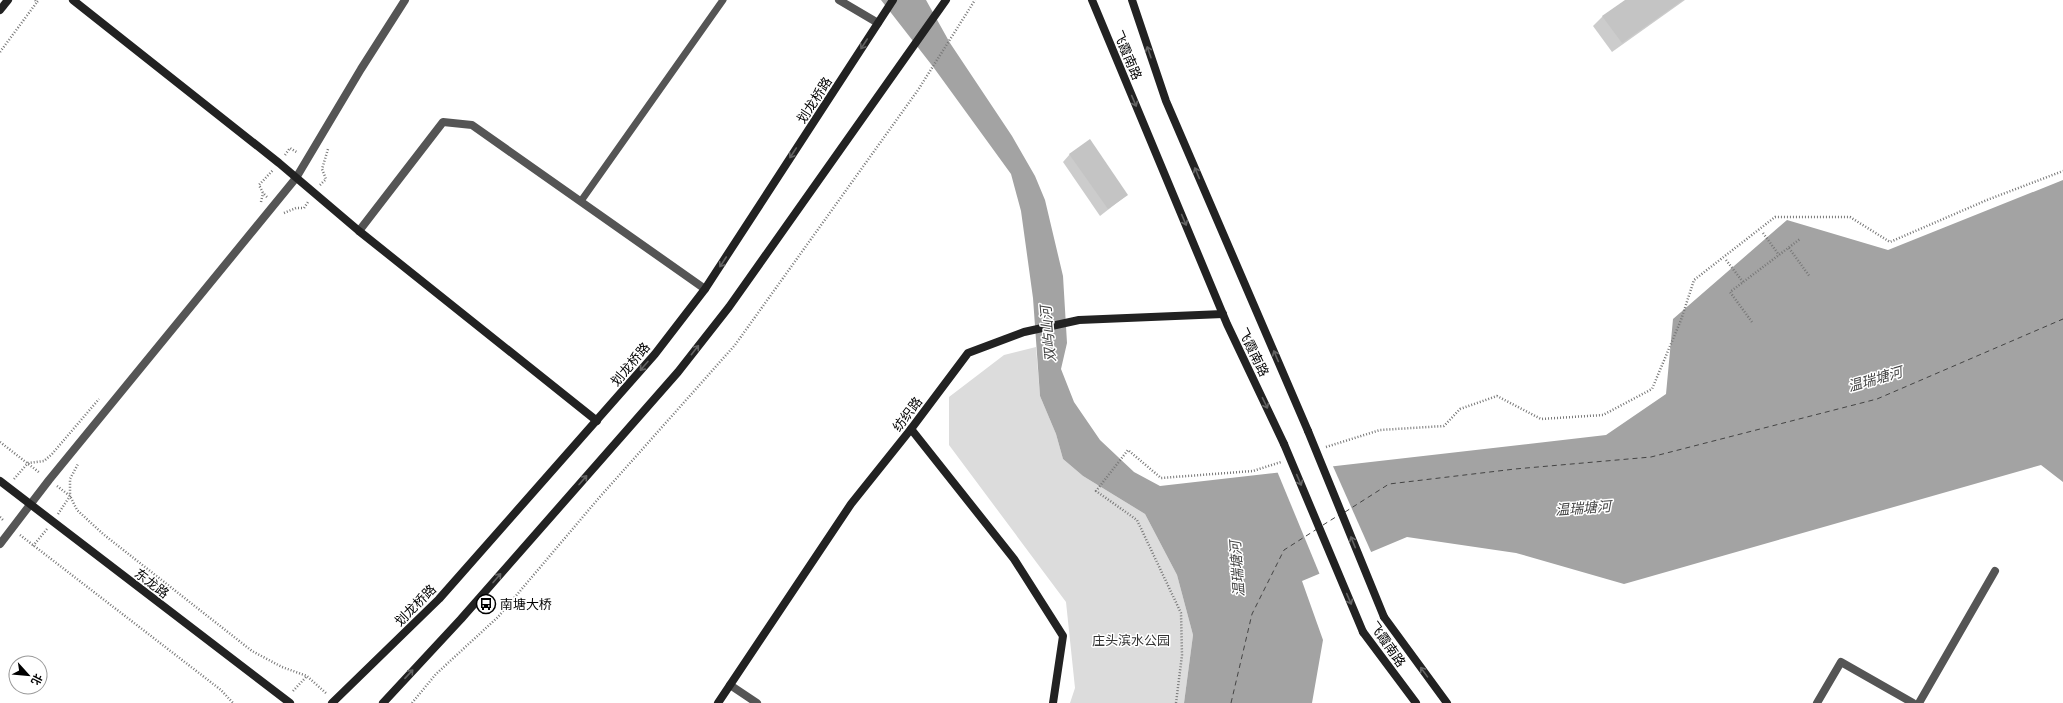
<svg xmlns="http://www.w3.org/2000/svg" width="2063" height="703" font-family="Quicksand,'Noto Sans SC',sans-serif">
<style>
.green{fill:#dcdcdc}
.water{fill:#a3a3a3}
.pier{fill:#fff}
.shadow{fill:#0003}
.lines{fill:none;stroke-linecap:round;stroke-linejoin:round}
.ferry{stroke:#444;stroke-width:1;stroke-dasharray:5 4;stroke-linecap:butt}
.building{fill:#c4c4c4}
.path{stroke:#777;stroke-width:2.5;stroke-dasharray:1 2;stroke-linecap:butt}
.lane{stroke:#555;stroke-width:7}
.street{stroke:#555;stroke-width:8}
.secondary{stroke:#222;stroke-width:8}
.secondary-bridge{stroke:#222;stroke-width:8}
.oneway{stroke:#646464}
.labels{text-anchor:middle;stroke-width:3;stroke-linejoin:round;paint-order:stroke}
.street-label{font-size:13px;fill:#000;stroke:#fff}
.poi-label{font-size:13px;fill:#000;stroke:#fff;text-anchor:start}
.park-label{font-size:13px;fill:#333;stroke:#fff}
.water-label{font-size:14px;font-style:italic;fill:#444;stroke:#fff}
</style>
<rect width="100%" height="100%" fill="#fff"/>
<path class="green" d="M 1036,347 L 1040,396 L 1056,434 L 1063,459 L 1083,476 L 1145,514 L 1177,575 L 1193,635 L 1184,703 L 1070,703 L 1075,688 L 1066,602 L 949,445 L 949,397 L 1004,355 Z"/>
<path class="water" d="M 881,0 L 926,0 L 950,43 L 1012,136 L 1035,176 L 1045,200 L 1063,276 L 1067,343 L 1061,369 L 1074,402 L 1100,440 L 1134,472 L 1160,486 L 1606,435 L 1666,394 L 1673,319 L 1787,220 L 1888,250 L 2063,180 L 2063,482 L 2041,465 L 1624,584 L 1516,553 L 1407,537 L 1302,581 L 1323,640 L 1312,703 L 1184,703 L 1193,635 L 1177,575 L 1145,514 L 1083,476 L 1063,459 L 1056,434 L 1040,396 L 1033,298 L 1021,211 L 1011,174 L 934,68 Z"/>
<path class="pier" d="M 1332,464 L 1372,554 L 1320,575 L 1277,471 Z"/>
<g class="shadow">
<path d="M 1626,0 L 1685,0 L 1612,52 L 1593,26 L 1603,16 Z"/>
<path d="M 1070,154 L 1127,195 L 1100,216 L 1063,162 Z"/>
</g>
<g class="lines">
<g class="ferry">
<path d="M 1345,512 L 1389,484 L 1515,469 L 1651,457 L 1877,399 L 2063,319"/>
<path d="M 1323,525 L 1339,515"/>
<path d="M 1231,703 L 1252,614 L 1284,550 L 1317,529"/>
</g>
</g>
<g class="building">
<path d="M 1625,0 L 1683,0 L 1622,43 L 1602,16 Z"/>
<path d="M 1090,139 L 1128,195 L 1108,209 L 1069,154 Z"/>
</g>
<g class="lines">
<g class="path">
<path d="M 35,0 L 37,2 L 39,0"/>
<path d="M 0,52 L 37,2"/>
<path d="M 285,155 L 290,148 L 298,153"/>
<path d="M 320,185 L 326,179 L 322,169 L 328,149"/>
<path d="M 267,197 L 263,193 L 259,185 L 273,170"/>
<path d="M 261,202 L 263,193"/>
<path d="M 284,213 L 296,208 L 304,208 L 308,202"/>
<path d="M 1763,233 L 1779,255"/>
<path d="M 1789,248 L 1810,277"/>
<path d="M 1726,260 L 1743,282"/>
<path d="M 1752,322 L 1730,292 L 1800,239"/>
<path d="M 0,442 L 40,473"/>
<path d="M 1326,447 L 1380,430 L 1444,426 L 1460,409 L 1497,396 L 1541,419 L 1603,415 L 1652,389 L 1681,320 L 1694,280 L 1775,217 L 1850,217 L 1890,242 L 1987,200 L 2063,171"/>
<path d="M 14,479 L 28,463 L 44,461 L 52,454 L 99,399"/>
<path d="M 57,486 L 70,496 L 77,510 L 103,534 L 252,651 L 282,667 L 307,676"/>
<path d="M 58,514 L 70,496 L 70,479 L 78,464"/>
<path d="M 0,517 L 4,521"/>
<path d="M 20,535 L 221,690 L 233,703"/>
<path d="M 33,546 L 47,529"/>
<path d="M 293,691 L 307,676 L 327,694"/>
<path d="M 412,703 L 436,674 L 498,617 L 598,499 L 735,345 L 918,90 L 975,0"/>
<path d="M 1176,703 L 1182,655 L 1181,613 L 1137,520 L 1096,491 L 1128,450 L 1161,478 L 1253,471 L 1281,462"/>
</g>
<path class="lane" d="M 581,201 L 723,0"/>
<g class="street">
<path d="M 839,0 L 878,23"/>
<path d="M 359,231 L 443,122 L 472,125 L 705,289"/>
<path d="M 0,544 L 49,480 L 296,178 L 361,69 L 405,0"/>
<path d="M 730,685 L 757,703"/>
<path d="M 1817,703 L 1841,662 L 1913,703"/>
<path d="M 1919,703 L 1995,571"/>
</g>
<g class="secondary">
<path d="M 73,0 L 279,163 L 359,231 L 597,421"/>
<path d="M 1092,0 L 1227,324 L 1284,444"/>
<path d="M 1132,0 L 1166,101 L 1308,431"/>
<path d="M 0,10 L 8,0"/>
<path d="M 911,429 L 1014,559 L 1063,636 L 1053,703"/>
<path d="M 0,481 L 290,703"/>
<path d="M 1384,617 L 1447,703"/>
<path d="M 1363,632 L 1416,703"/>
<path d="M 332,703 L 439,599 L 655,354 L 705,289 L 893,0"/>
<path d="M 383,703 L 461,619 L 678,372 L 729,307 L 946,0"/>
<path d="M 718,703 L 851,504 L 911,429 L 968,353 L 1024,332 L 1079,320 L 1223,314"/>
</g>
<g class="secondary-bridge">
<path d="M 1308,431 L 1384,617"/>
<path d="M 1284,444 L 1363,632"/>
</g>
</g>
<defs><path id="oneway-shaft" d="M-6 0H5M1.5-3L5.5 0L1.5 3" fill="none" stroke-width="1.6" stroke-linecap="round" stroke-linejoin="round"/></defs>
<g class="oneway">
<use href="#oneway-shaft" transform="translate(864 44) rotate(123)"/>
<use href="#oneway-shaft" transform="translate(1149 52) rotate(-109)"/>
<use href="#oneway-shaft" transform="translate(1134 101) rotate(67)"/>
<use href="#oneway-shaft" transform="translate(793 153) rotate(123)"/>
<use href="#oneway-shaft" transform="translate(1197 173) rotate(-113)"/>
<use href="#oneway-shaft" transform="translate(1184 220) rotate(67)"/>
<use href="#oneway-shaft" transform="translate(723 262) rotate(123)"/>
<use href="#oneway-shaft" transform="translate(695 350) rotate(-52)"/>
<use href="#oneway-shaft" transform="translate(1276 356) rotate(-113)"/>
<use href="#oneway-shaft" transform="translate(644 366) rotate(131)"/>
<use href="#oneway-shaft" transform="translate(1265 403) rotate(64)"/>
<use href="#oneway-shaft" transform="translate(583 480) rotate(-49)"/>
<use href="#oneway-shaft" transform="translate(1299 480) rotate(67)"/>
<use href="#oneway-shaft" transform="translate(1353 542) rotate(-112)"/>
<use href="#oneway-shaft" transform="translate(497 578) rotate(-49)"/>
<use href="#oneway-shaft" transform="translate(1349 599) rotate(67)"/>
<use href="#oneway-shaft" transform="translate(1424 672) rotate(-126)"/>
<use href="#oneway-shaft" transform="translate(409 674) rotate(-47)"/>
</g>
<defs>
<symbol id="bus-ring" viewBox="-11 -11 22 22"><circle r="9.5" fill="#fff" stroke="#000" stroke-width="1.5"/><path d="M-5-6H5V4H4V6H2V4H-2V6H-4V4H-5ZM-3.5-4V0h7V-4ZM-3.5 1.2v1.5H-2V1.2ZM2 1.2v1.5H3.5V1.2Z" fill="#000"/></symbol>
</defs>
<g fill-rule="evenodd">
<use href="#bus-ring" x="475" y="593" width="22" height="22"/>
</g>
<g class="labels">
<g class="street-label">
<text transform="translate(1128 55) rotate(67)" y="5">飞霞南路</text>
<text transform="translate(814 100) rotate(-57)" y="5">划龙桥路</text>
<text transform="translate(1254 352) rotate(64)" y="5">飞霞南路</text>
<text transform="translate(630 364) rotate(-50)" y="5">划龙桥路</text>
<text transform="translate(907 414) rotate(-53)" y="5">纺织路</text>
<text transform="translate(152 583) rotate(37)" y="5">东龙路</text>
<text transform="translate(415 605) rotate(-45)" y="5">划龙桥路</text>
<text transform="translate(1388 644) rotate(55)" y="5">飞霞南路</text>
</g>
<g class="poi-label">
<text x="500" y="609">南塘大桥</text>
</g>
<g class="park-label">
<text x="1131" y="645">庄头滨水公园</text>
</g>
<g class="water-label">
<text transform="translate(1048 334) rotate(-95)" y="5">双屿山河</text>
<text transform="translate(1875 379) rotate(-16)" y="5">温瑞塘河</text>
<text transform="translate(1583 508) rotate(-4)" y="5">温瑞塘河</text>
<text transform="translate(1237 569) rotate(-94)" y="5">温瑞塘河</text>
</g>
</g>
<g transform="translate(28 675) rotate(117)"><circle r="19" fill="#ffffff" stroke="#999999"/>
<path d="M0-3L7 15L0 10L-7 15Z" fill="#000000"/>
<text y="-6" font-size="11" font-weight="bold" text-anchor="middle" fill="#000000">北</text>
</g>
</svg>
